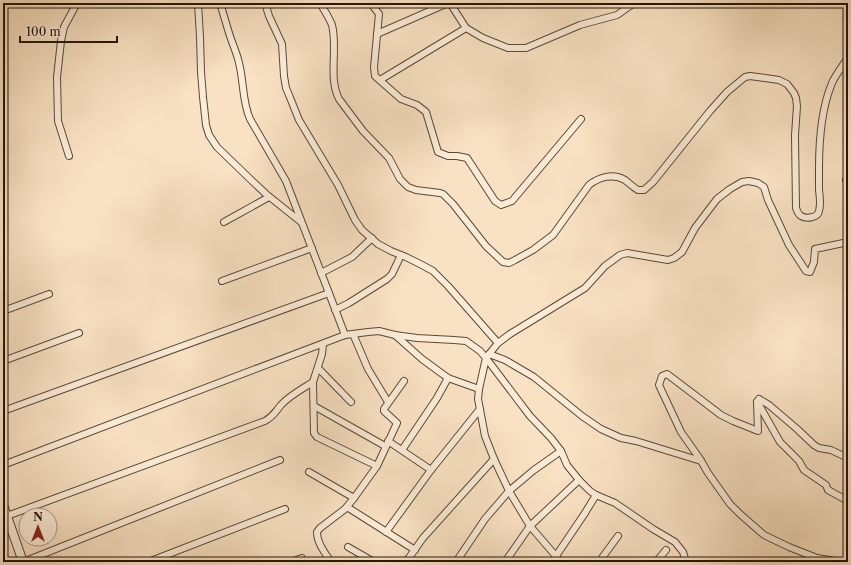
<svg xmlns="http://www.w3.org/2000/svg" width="851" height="565" font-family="'Libre Caslon Text',serif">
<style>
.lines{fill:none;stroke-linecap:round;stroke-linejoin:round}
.minor-casing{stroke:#5a4936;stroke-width:8}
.tertiary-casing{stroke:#5a4936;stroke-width:10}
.minor{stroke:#fbecd8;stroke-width:6}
.tertiary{stroke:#fbecd8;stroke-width:8}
</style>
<rect width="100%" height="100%" fill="#f9e2c3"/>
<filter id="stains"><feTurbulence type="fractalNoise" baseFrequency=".005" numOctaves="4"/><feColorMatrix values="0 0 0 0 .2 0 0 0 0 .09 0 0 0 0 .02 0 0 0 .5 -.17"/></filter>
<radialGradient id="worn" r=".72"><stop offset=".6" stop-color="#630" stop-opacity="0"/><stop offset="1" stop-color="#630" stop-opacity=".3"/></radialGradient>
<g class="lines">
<defs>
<g id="minor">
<path d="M 198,3 L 200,37 L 201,72 L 203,97 L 206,125 L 209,135 L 217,147 L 248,177 L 266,194 L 301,222"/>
<path d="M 220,3 C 223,13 226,23 229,33 C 232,43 237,53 239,63 C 244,82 242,101 250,119 L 286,181 L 345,335"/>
<path d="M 265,3 L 269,16 L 282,44 L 284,76 L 286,88 L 289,95 L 299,120 L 338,185 L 355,220 L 362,230 L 378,244 L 391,251 L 406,257 L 422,265 L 433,271 L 448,286 L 498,343"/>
<path d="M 320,3 C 324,10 329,17 332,25 C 338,48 328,78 339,99 L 363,131 L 389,158 L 400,179 L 408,187 L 416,190 L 440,193 L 443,194 L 453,204 L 486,246 L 503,262 L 509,263 L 515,260 L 533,250 L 553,235 L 589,185 C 599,177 613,173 625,180 C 629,183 633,187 638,190 L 644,190 L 653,182 L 710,111 L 727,92 L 745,77 L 750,76 L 765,78 L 779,80 L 787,84 L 794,93 L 796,98 L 797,106 L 795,135 L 796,208 C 797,211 798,214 801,216 C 806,219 818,218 819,211 C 821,204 820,197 819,190 C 819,183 819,175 819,168 C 819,142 822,107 832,83 C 836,74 843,66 848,57"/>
<path d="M 370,3 L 373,6 L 379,14 L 374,67 L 375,76 L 401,99 L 417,105 L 426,112 L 438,152 L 448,156 L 457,156 L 467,158 L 495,201 L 501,205 L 512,201 L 581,119"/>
<path d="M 450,3 L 466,28 L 483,38 L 508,48 L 526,48 L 580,25 L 617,15 L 634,3"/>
<path d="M 377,34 L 448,3"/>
<path d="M 380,80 L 466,28"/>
<path d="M 69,156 L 58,121 L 57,77 L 61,41 L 64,27 L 77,3"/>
<path d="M 846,180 L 848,179"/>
<path d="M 224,222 L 269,197"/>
<path d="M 321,273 L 352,257 L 372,238"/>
<path d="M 222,281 L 312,248"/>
<path d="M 335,310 L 349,303 L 387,279 L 392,274 L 401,255"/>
<path d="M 3,311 L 49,294"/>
<path d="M 353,334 L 368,369 L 388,402"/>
<path d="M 395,335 L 422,359 L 448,378 L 479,389"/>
<path d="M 489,354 L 505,360 L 534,377 L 582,416 L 601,429 L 621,438 L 636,441 L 701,461"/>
<path d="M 3,361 L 79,333"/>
<path d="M 318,368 L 351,402"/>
<path d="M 313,382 L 314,433 L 317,437 L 377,466"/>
<path d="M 757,402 L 758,431 L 733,421 L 721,415 L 667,374 L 662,376 L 659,385 L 681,432 L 700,459 L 708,473 L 730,504 L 740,514 L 764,535 L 789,547 L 817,558 L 842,562"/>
<path d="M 757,402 L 759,399 L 769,405 L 796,428 L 814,445 L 819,448 L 831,450 L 848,458"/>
<path d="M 758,403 L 780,442 L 799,461 L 804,470 L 826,485 L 828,490 L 848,501"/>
<path d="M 314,406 L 385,446"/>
<path d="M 3,411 L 329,293"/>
<path d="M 388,441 L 431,470"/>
<path d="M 402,450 L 437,398 L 448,378"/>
<path d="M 3,465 L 345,335 L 368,332 L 379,331 L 395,335 L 417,338 L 454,340 L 466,341 L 480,351 L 486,358 L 479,389 L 478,399 L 485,436 L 494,459 L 509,491 L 530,526 L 561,562"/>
<path d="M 309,472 L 354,498"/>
<path d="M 347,507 L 415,550"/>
<path d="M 7,516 L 265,421 C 274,416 275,412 281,405 C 290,395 302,389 313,382 L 322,354 L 323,344"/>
<path d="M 386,532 L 431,470 L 480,409"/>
<path d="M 348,547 L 374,562"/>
<path d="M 556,556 L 585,513 L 596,495"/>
<path d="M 23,562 L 280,460"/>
<path d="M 148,562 L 285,509"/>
<path d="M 291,562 L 302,558"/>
<path d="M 331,562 C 325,553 317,543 317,532 L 320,528 L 345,509 L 354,498 L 377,466 L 397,423 L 384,411 L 384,409 L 404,381"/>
<path d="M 406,562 L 423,538 L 494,459"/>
<path d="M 456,562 L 485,519 L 509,491 L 534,470 L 561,451"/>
<path d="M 505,562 L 530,526 L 579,480"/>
<path d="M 599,562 L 618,536"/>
<path d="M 656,562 L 666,550"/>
<path d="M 686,562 L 683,552 L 675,542 L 653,529 L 615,503 L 596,495 L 590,491 L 579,480 L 567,465 L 561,451 L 551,438 L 530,416 L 486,358 L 498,343 L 510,334 L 585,288 L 605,266 L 620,255 L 627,253 L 668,260 L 674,258 L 682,252 L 695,228 L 717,199 L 730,189 L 742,182 L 749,181 L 758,183 L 764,187 L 768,200 L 789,245 L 806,271 L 810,272 L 814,262 L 815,249 L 848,242"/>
</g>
<path id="tertiary" d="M 3,505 L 23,562"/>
</defs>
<use href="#minor" class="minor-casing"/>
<use href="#tertiary" class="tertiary-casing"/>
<use href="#minor" class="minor"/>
<use href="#tertiary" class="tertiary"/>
</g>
<rect width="851" height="565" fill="none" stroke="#f9e2c3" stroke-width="16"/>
<rect x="4" y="4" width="843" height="557" fill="none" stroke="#251607" stroke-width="2"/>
<rect x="8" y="8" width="835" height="549" fill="none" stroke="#251607"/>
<g transform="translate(38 527)"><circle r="19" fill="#fbecd8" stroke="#a59684"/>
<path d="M0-3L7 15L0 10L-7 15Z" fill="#8f2418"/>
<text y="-6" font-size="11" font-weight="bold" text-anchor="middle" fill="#251607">N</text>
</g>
<path d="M20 36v6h97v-6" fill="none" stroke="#251607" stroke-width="2"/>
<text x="26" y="36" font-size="12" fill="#251607" stroke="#fbecd8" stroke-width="3" paint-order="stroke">100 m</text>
<rect width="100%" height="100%" filter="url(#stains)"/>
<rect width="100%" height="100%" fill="url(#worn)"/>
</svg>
